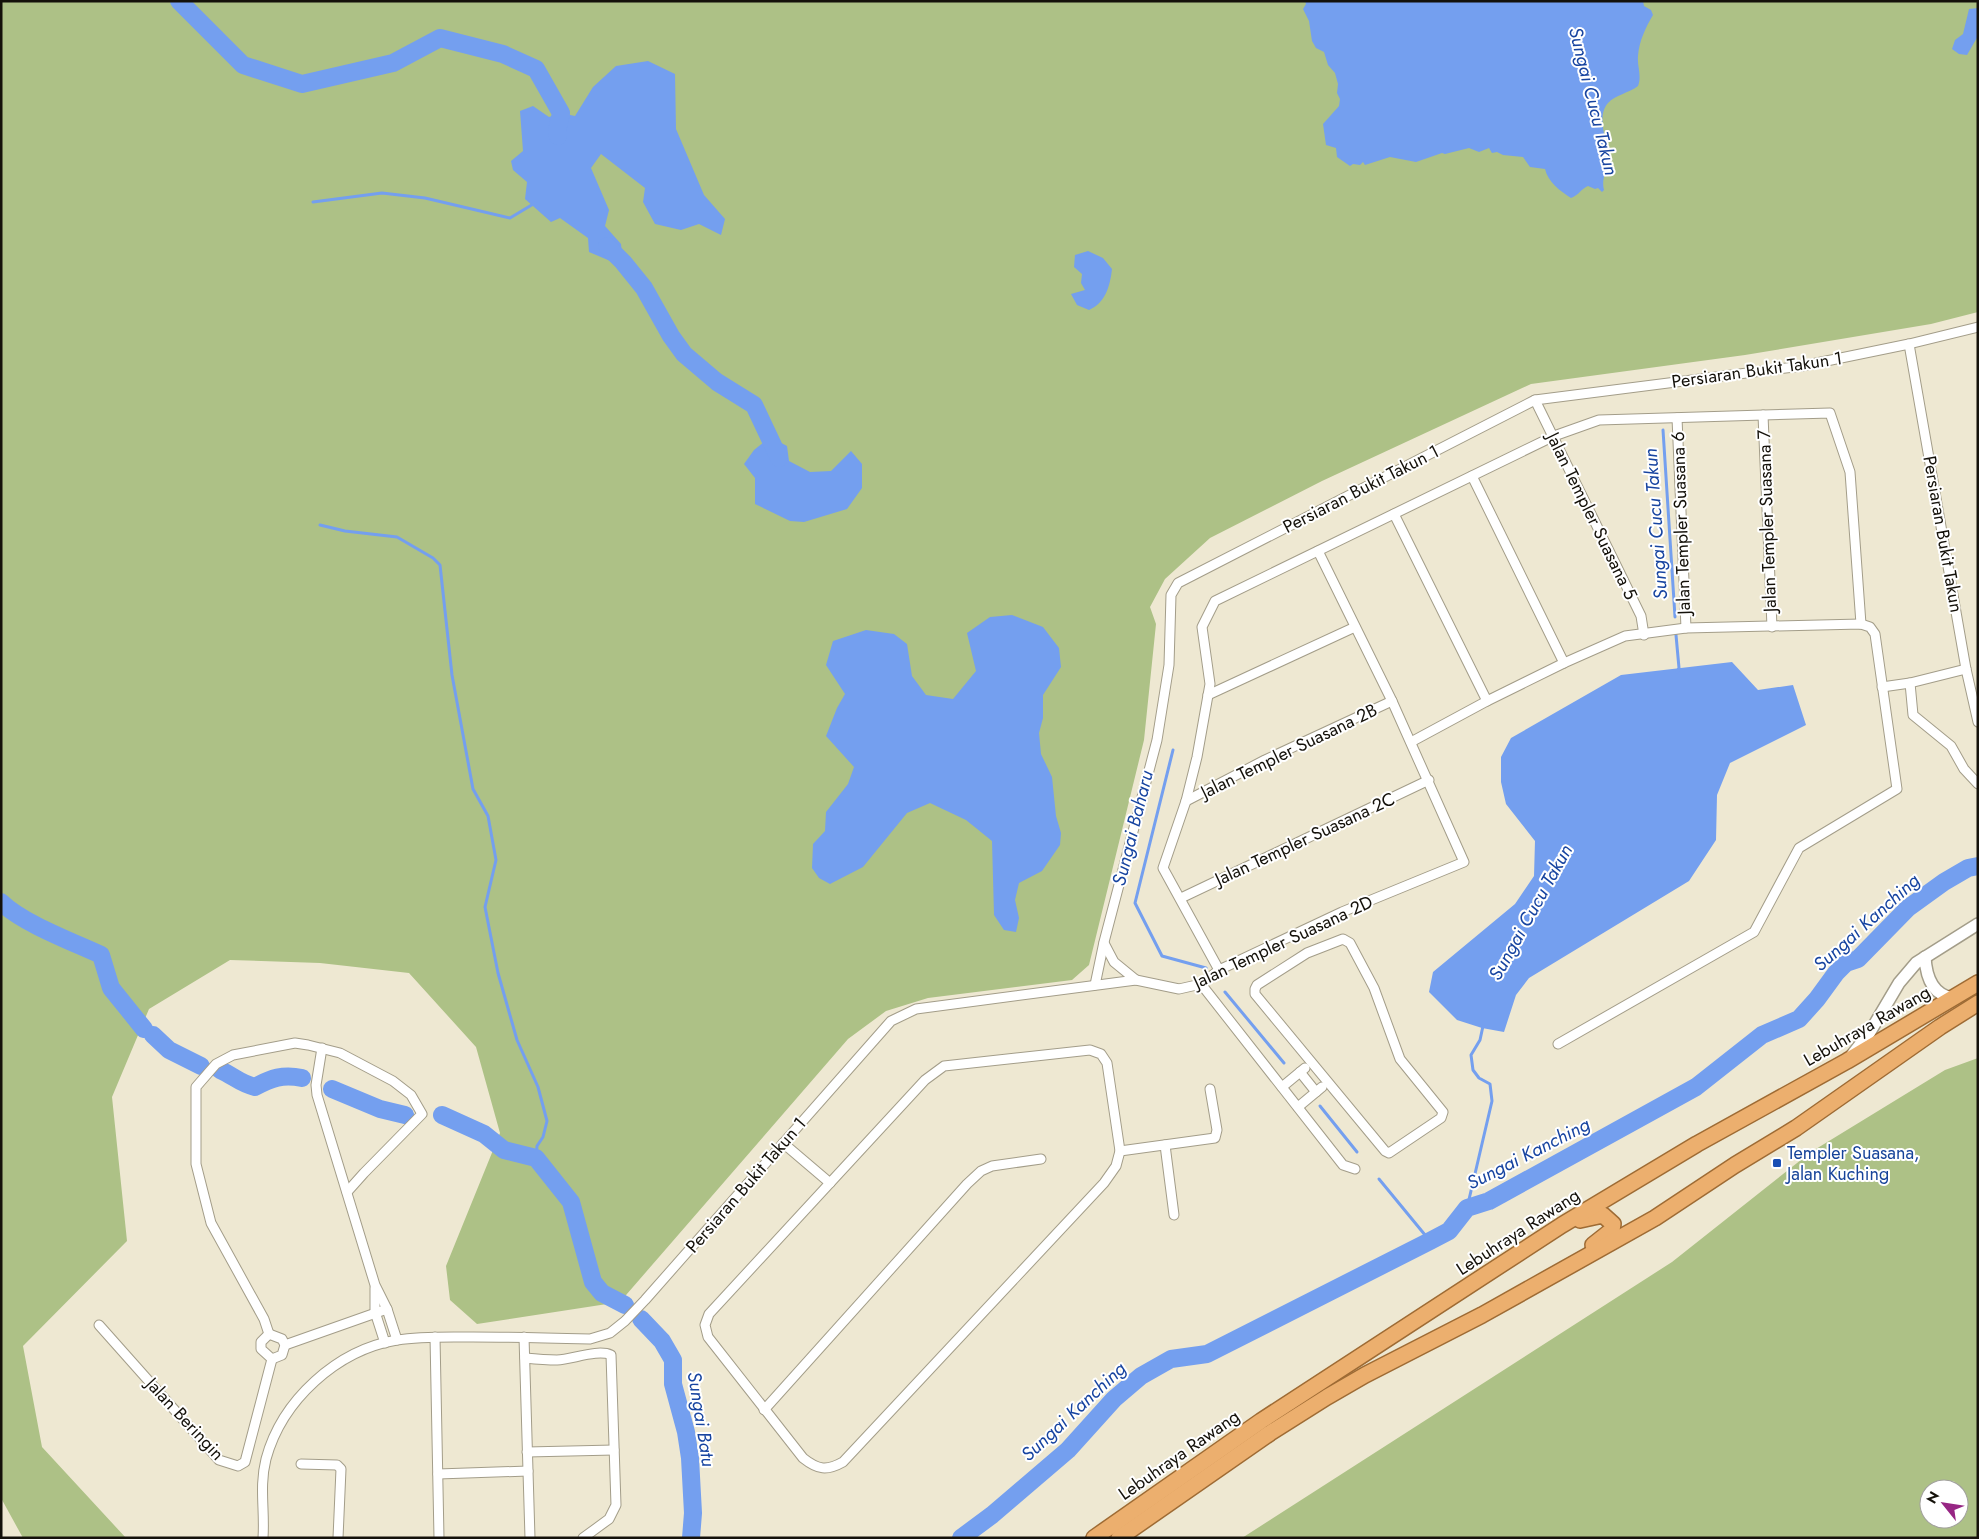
<svg xmlns="http://www.w3.org/2000/svg" width="1979" height="1539" font-family="Jost,sans-serif">
<style>
.green{fill:#adc186;fill-rule:evenodd}
.water{fill:#749fef}
.lines{fill:none;stroke-linecap:round;stroke-linejoin:round}
.stream{stroke:#749fef;stroke-width:3}
.river{stroke:#749fef;stroke-width:18}
.minor-casing{stroke:#a39d89;stroke-width:11}
.tertiary-casing{stroke:#a39d89;stroke-width:14}
.trunk-casing{stroke:#9e6b34;stroke-width:18}
.minor{stroke:#fff;stroke-width:9}
.tertiary{stroke:#fff;stroke-width:11}
.trunk{stroke:#ecaf6e;stroke-width:15}
.transit-dot{fill:#1a4fb4;stroke:#fff;stroke-width:2}
.labels{text-anchor:middle;stroke-width:4;stroke-linejoin:round;paint-order:stroke}
.street-label{font-size:18px;fill:#14110a;stroke:#fff}
.transit-label{font-size:18px;fill:#164399;stroke:#fff;text-anchor:start}
.water-label{font-size:19px;font-style:italic;fill:#1744a0;stroke:#fff}
</style>
<rect width="100%" height="100%" fill="#eee8d2"/>
<g class="green">
<path d="M 1,1 L 1978,1 L 1978,312 L 1931,324 L 1745,355 L 1531,384 L 1322,481 L 1210,538 L 1165,579 L 1150,607 L 1156,624 L 1144,740 L 1089,965 L 1072,980 L 928,998 L 886,1011 L 848,1039 L 620,1302 L 477,1324 L 450,1300 L 446,1266 L 500,1133 L 476,1047 L 409,973 L 320,963 L 230,960 L 149,1009 L 112,1097 L 127,1241 L 23,1346 L 42,1447 L 126,1538 L 23,1538 L 1,1498 Z"/>
<path d="M 1978,1058 L 1978,1538 L 1242,1538 L 1672,1262 L 1811,1152 L 1945,1070 ZM 1929,1489 L 1959,1489 L 1959,1519 L 1929,1519 Z"/>
</g>
<g class="water">
<path d="M 1305,1 L 1643,1 L 1644,6 L 1651,10 L 1653,15 C 1646,27 1639,41 1638,56 C 1637,67 1642,75 1638,86 C 1629,93 1615,95 1608,103 C 1595,118 1609,143 1608,160 C 1607,171 1601,179 1604,190 L 1602,192 L 1598,188 L 1595,189 L 1588,186 C 1581,189 1579,195 1571,198 C 1560,191 1548,182 1545,169 L 1530,167 L 1523,157 L 1503,155 L 1497,152 L 1492,153 L 1489,148 L 1479,152 L 1469,148 L 1445,154 L 1442,153 L 1416,162 L 1390,157 L 1365,165 L 1363,162 L 1360,165 L 1353,164 L 1350,166 L 1337,157 L 1336,148 L 1326,145 L 1323,124 L 1339,106 L 1340,99 L 1337,93 L 1338,84 L 1335,73 L 1328,65 L 1324,52 L 1316,48 L 1312,41 L 1309,21 L 1303,9 L 1306,4 Z"/>
<path d="M 1978,8 L 1978,36 L 1967,55 L 1959,54 L 1952,49 L 1955,40 L 1963,34 L 1969,9 Z"/>
<path d="M 648,61 L 675,74 L 676,129 L 704,195 L 725,219 L 721,235 L 699,224 L 681,230 L 655,224 L 643,202 L 645,188 L 601,154 L 591,168 L 609,210 L 605,226 L 621,244 L 623,262 L 615,263 L 589,252 L 588,238 L 560,218 L 551,222 L 525,199 L 527,182 L 513,170 L 511,161 L 523,151 L 520,111 L 533,106 L 549,117 L 561,113 L 575,116 L 593,87 L 616,66 Z"/>
<path d="M 1088,251 L 1103,258 L 1112,269 C 1110,287 1105,303 1089,310 L 1077,305 L 1071,294 L 1085,290 L 1081,283 L 1082,274 L 1074,267 L 1075,255 Z"/>
<path d="M 770,437 L 787,446 L 789,461 L 810,472 L 831,471 L 851,451 L 862,464 L 862,488 L 847,509 L 804,522 L 790,521 L 755,504 L 755,478 L 744,464 L 754,450 Z"/>
<path d="M 1012,615 L 1043,627 L 1059,648 L 1061,667 L 1043,695 L 1043,718 L 1039,733 L 1041,754 L 1052,777 L 1056,816 L 1061,833 L 1060,845 L 1042,871 L 1019,883 L 1015,900 L 1019,918 L 1016,932 L 1004,930 L 994,915 L 992,841 L 966,820 L 930,803 L 907,813 L 863,867 L 830,884 L 819,878 L 812,868 L 813,844 L 825,831 L 826,812 L 848,784 L 854,767 L 826,736 L 837,708 L 845,694 L 826,665 L 833,641 L 866,630 L 894,634 L 907,644 L 912,676 L 926,695 L 953,699 L 976,671 L 967,633 L 990,617 Z"/>
<path d="M 1732,662 L 1758,690 L 1793,685 L 1806,725 L 1730,763 L 1717,795 L 1716,840 L 1689,881 L 1529,978 L 1516,995 L 1504,1032 L 1482,1028 L 1457,1020 L 1429,992 L 1433,972 L 1515,904 L 1534,876 L 1535,841 L 1506,804 L 1501,782 L 1501,757 L 1511,738 L 1621,675 Z"/>
</g>
<g class="lines">
<g class="stream">
<path d="M 313,202 L 382,193 L 425,198 L 510,218 L 535,203"/>
<path d="M 1663,430 L 1675,617"/>
<path d="M 320,525 L 345,531 L 397,537 L 433,558 L 440,565 L 452,675 L 473,789 L 488,816 L 496,860 L 485,907 L 498,973 L 517,1040 L 538,1087 L 547,1121 L 543,1137 L 537,1146 L 536,1158"/>
<path d="M 1676,635 L 1679,668 L 1677,672"/>
<path d="M 1173,750 L 1135,903 L 1162,956 L 1206,968"/>
<path d="M 1225,992 L 1284,1063"/>
<path d="M 1320,1106 L 1357,1152"/>
<path d="M 1379,1179 L 1430,1241"/>
<path d="M 1467,1208 L 1492,1101 L 1490,1084 L 1479,1078 L 1473,1070 L 1471,1055 L 1480,1040 L 1483,1026"/>
</g>
<g class="river">
<path d="M 179,1 L 243,65 L 302,84 L 393,63 L 440,38 L 503,54 L 536,69 L 561,113 L 557,131 L 558,136"/>
<path d="M 607,246 L 623,262 L 644,288 L 671,336 L 684,354 L 717,382 L 754,405 L 779,458"/>
<path d="M 1,902 C 22,923 73,942 101,955 L 111,988 L 144,1029"/>
<path d="M 153,1035 L 169,1050 L 201,1066"/>
<path d="M 220,1070 C 234,1076 239,1083 255,1087 C 271,1078 283,1074 302,1078"/>
<path d="M 332,1089 L 380,1109 L 405,1115"/>
<path d="M 442,1115 L 484,1134 L 504,1150 L 536,1158 L 571,1202 L 593,1282 L 602,1293 L 625,1305"/>
<path d="M 641,1319 L 662,1341 L 673,1360 L 673,1384 L 686,1432 L 690,1458 L 693,1513 L 691,1538"/>
<path d="M 961,1538 L 992,1515 L 1068,1450 L 1114,1399 L 1141,1376 L 1171,1359 L 1207,1354 L 1430,1241 L 1449,1231 L 1467,1208 L 1489,1201 L 1696,1087 L 1762,1035 L 1799,1019 L 1817,999 L 1836,973 L 1846,963 L 1858,959 L 1908,908 L 1944,882 L 1968,868 L 1978,866"/>
</g>
<defs>
<g id="minor">
<path d="M 1909,344 L 1966,669 L 1978,722"/>
<path d="M 1535,400 L 1641,616 L 1644,635"/>
<path d="M 1763,415 L 1772,627"/>
<path d="M 1677,418 L 1686,628"/>
<path d="M 1472,476 L 1564,663"/>
<path d="M 1394,514 L 1487,701"/>
<path d="M 1910,683 L 1913,715 L 1951,746 L 1964,769 L 1978,784"/>
<path d="M 1882,687 L 1910,683 L 1966,669"/>
<path d="M 1208,695 L 1355,627"/>
<path d="M 1411,742 L 1487,701 L 1564,663 L 1625,636 L 1686,628 L 1861,624 L 1870,627 L 1875,634 L 1897,789 L 1799,848 L 1754,932 L 1558,1044"/>
<path d="M 1186,801 L 1265,760 L 1392,701"/>
<path d="M 1181,898 L 1429,780"/>
<path d="M 1343,939 L 1350,943 L 1374,988 L 1400,1059 L 1443,1112 L 1441,1118 L 1389,1153 L 1385,1151 L 1255,994 L 1255,989 L 1257,985 L 1307,953 Z"/>
<path d="M 1104,943 L 1114,962 L 1136,980"/>
<path d="M 1219,970 L 1163,868 L 1186,801 L 1197,757 L 1210,684 L 1202,627 L 1215,601 L 1554,436 L 1599,420 L 1830,413 L 1850,472 L 1861,624"/>
<path d="M 1201,984 L 1343,1165 L 1355,1169"/>
<path d="M 1095,985 L 1104,942 L 1157,740 L 1169,665 L 1171,595 L 1178,583 L 1535,400 L 1802,366 L 1909,344 L 1978,327"/>
<path d="M 322,1048 L 316,1085 L 317,1095 L 375,1285 L 387,1309 L 397,1340"/>
<path d="M 1090,1050 L 1101,1054 L 1107,1063 L 1120,1151 L 1116,1166 L 1104,1183 L 843,1462 C 827,1471 818,1470 803,1458 L 708,1337 L 705,1325 L 709,1314 L 925,1080 L 944,1066 Z"/>
<path d="M 1300,1072 L 1316,1092"/>
<path d="M 1282,1087 L 1305,1068"/>
<path d="M 1298,1107 L 1322,1087"/>
<path d="M 783,1143 L 830,1183"/>
<path d="M 1165,1145 L 1174,1215"/>
<path d="M 1120,1151 L 1215,1138 L 1217,1130 L 1210,1089"/>
<path d="M 375,1288 L 375,1312 L 385,1343"/>
<path d="M 99,1325 L 219,1460 L 238,1466 L 245,1462 L 272,1359"/>
<path d="M 269,1334 L 264,1319 L 211,1223 L 196,1164 L 196,1087 L 216,1064 L 233,1055 L 295,1043 L 308,1045 L 340,1053 L 393,1081 L 411,1095 L 422,1114 L 364,1173 L 347,1192"/>
<path d="M 269,1334 L 282,1339 L 285,1345 L 282,1355 L 272,1359"/>
<path d="M 269,1334 L 261,1342 L 261,1349 L 272,1359"/>
<path d="M 435,1337 L 439,1538"/>
<path d="M 524,1337 L 530,1538"/>
<path d="M 285,1345 L 387,1309"/>
<path d="M 525,1358 C 535,1359 546,1360 557,1360 C 573,1359 598,1349 611,1355 L 616,1505 L 609,1519 L 583,1538"/>
<path d="M 764,1410 L 967,1184 L 981,1171 L 992,1166 L 1041,1159"/>
<path d="M 527,1452 L 614,1450"/>
<path d="M 301,1464 L 337,1465 L 341,1469 L 338,1538"/>
<path d="M 438,1474 L 528,1471"/>
<path d="M 263,1538 C 265,1510 259,1487 266,1459 C 282,1400 337,1350 397,1340 C 422,1336 448,1337 473,1337 C 512,1337 551,1338 590,1339 L 610,1333 L 625,1321 L 645,1300 L 891,1021 L 916,1009 L 1136,980 L 1179,989 L 1201,984 L 1219,970 L 1342,912 L 1464,862 L 1392,701 L 1318,551"/>
</g>
<g id="tertiary">
<path d="M 1925,957 C 1926,976 1932,995 1953,998"/>
<path d="M 1852,1055 L 1870,1032 L 1899,983 L 1916,963 L 1978,924"/>
</g>
<g id="trunk">
<path d="M 1580,1220 L 1603,1215 L 1613,1224 L 1612,1230 L 1593,1245"/>
<path d="M 1094,1538 L 1261,1421 L 1562,1225 L 1697,1144 L 1847,1061 L 1978,983"/>
<path d="M 1119,1538 L 1270,1433 L 1327,1397 L 1365,1375 L 1482,1315 L 1655,1218 L 1735,1165 L 1796,1128 L 1940,1027 L 1978,1003"/>
</g>
</defs>
<use href="#minor" class="minor-casing"/>
<use href="#tertiary" class="tertiary-casing"/>
<use href="#trunk" class="trunk-casing"/>
<use href="#minor" class="minor"/>
<use href="#tertiary" class="tertiary"/>
<use href="#trunk" class="trunk"/>
</g>
<rect class="transit-dot" x="1772" y="1158" width="10" height="10" rx="2.5"/>
<g class="labels">
<g class="street-label">
<text transform="translate(1757 370) rotate(-8)" y="6">Persiaran Bukit Takun 1</text>
<text transform="translate(1361 489) rotate(-27)" y="6">Persiaran Bukit Takun 1</text>
<text transform="translate(1592 516) rotate(64)" y="6">Jalan Templer Suasana 5</text>
<text transform="translate(1767 521) rotate(-92)" y="6">Jalan Templer Suasana 7</text>
<text transform="translate(1681 523) rotate(-92)" y="6">Jalan Templer Suasana 6</text>
<text transform="translate(1943 534) rotate(80)" y="6">Persiaran Bukit Takun</text>
<text transform="translate(1289 751) rotate(-26)" y="6">Jalan Templer Suasana 2B</text>
<text transform="translate(1305 839) rotate(-25)" y="6">Jalan Templer Suasana 2C</text>
<text transform="translate(1283 942) rotate(-25)" y="6">Jalan Templer Suasana 2D</text>
<text transform="translate(1867 1026) rotate(-30)" y="6">Lebuhraya Rawang</text>
<text transform="translate(746 1185) rotate(-49)" y="6">Persiaran Bukit Takun 1</text>
<text transform="translate(1518 1232) rotate(-33)" y="6">Lebuhraya Rawang</text>
<text transform="translate(185 1419) rotate(47)" y="6">Jalan Beringin</text>
<text transform="translate(1179 1455) rotate(-35)" y="6">Lebuhraya Rawang</text>
</g>
<g class="transit-label">
<text x="1787" y="1159">Templer Suasana,<tspan x="1787" dy="21">Jalan Kuching</tspan></text>
</g>
<g class="water-label">
<text transform="translate(1594 101) rotate(76)" y="7">Sungai Cucu Takun</text>
<text transform="translate(1655 524) rotate(-94)" y="7">Sungai Cucu Takun</text>
<text transform="translate(1132 828) rotate(-76)" y="7">Sungai Baharu</text>
<text transform="translate(1530 912) rotate(-61)" y="7">Sungai Cucu Takun</text>
<text transform="translate(1866 922) rotate(-42)" y="7">Sungai Kanching</text>
<text transform="translate(1528 1153) rotate(-27)" y="7">Sungai Kanching</text>
<text transform="translate(1073 1411) rotate(-43)" y="7">Sungai Kanching</text>
<text transform="translate(702 1419) rotate(81)" y="7">Sungai Batu</text>
</g>
</g>
<rect width="1979" height="1539" fill="none" stroke="#14110a" stroke-width="5"/>
<g transform="translate(1944 1504) rotate(300)"><circle r="24" fill="#ffffff" stroke="#a1a09d"/>
<path d="M0-4L9 19L0 12L-9 19Z" fill="#972684"/>
<text y="-8" font-size="14" font-weight="bold" text-anchor="middle" fill="#14110a">N</text>
</g>
</svg>
